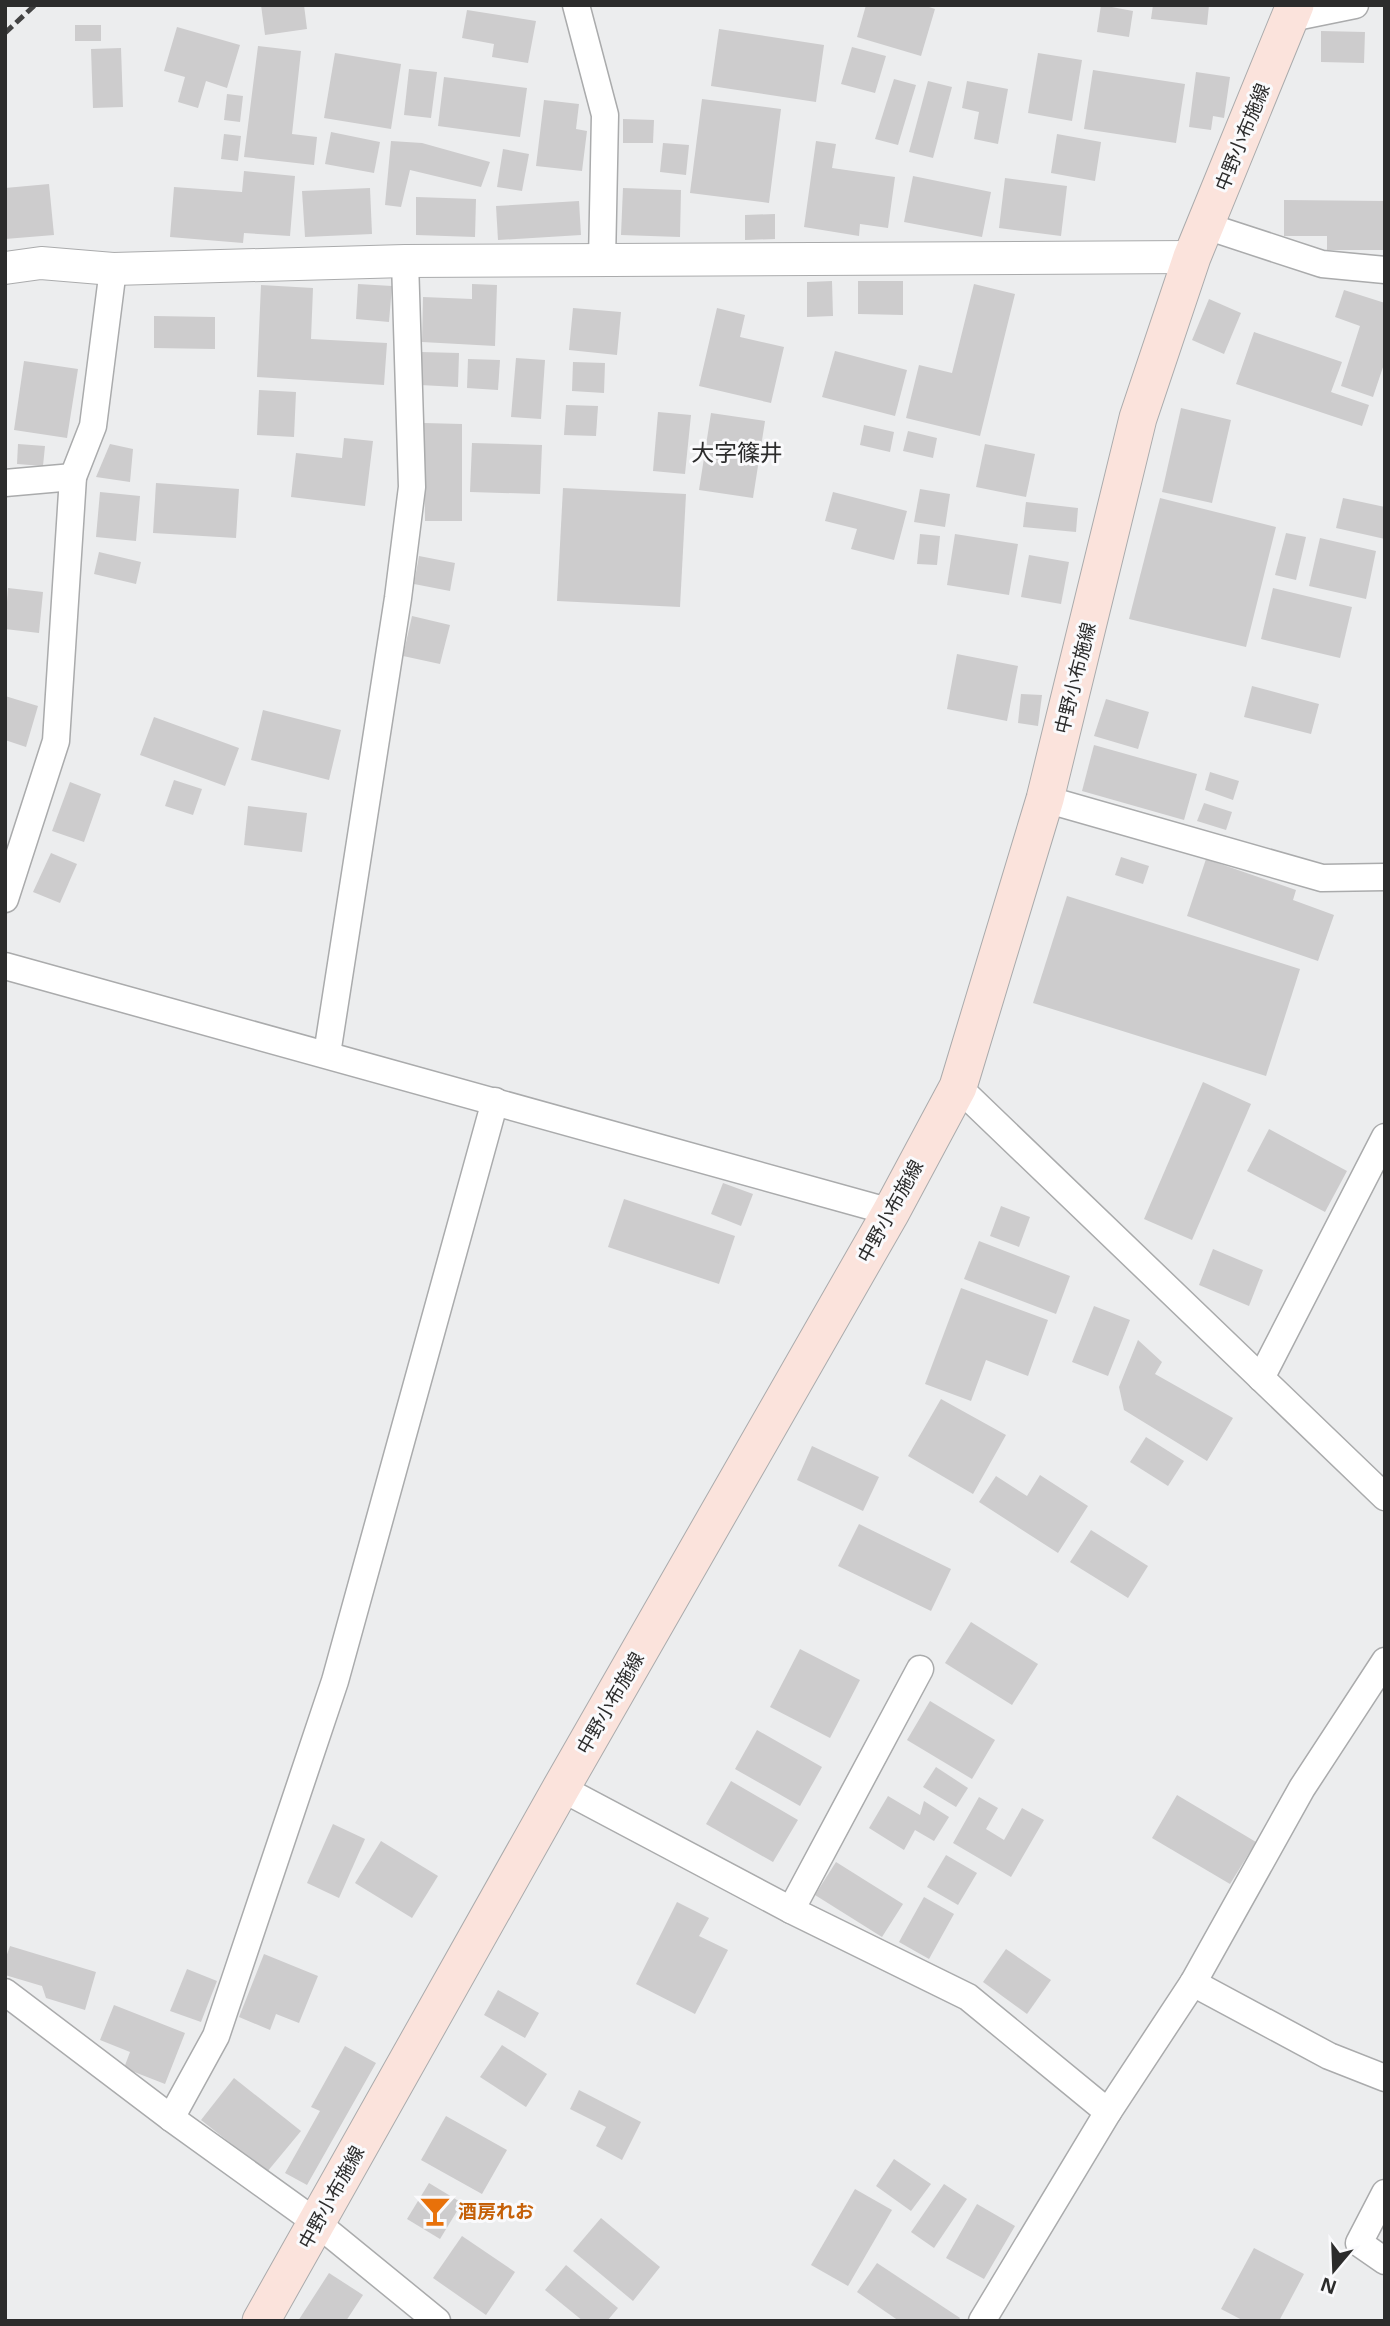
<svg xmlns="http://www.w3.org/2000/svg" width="1390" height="2326" font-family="'Open Sans','Noto Sans JP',sans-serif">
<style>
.building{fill:#cdcccd}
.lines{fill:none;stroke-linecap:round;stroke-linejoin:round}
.minor-casing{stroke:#aaabac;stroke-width:29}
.tertiary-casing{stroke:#aaabac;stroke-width:34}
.secondary-casing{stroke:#aaabac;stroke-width:39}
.minor{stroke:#fff;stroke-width:26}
.tertiary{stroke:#fff;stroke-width:32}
.secondary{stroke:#fbe3dc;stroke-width:37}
.rail{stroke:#434343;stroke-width:5;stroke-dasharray:10 5;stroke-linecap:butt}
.labels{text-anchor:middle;stroke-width:6;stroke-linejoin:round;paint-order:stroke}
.street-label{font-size:19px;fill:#2c2c2c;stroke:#fafafc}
.food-label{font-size:19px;font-weight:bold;fill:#c56008;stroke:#fafafc;text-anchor:start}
.quarter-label{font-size:23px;fill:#2c2c2c;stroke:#fafafc}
</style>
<rect width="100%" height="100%" fill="#ecedee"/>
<g class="building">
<path d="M 261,5 L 304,5 L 307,29 L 265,35 Z"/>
<path d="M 866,5 L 923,5 L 935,9 L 921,56 L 857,37 Z"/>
<path d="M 1101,5 L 1133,11 L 1129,37 L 1097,32 Z"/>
<path d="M 1153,5 L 1209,5 L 1207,25 L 1151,19 Z"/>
<path d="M 467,10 L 536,21 L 528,63 L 492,57 L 494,44 L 462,38 Z"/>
<rect x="75" y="25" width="26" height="16"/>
<path d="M 177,27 L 240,45 L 227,88 L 206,81 L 198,108 L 178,102 L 185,77 L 164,71 Z"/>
<path d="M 719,29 L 824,45 L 816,102 L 711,86 Z"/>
<path d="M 1321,31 L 1365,32 L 1364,63 L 1321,62 Z"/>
<path d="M 258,46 L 301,51 L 292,134 L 317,137 L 314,165 L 244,157 Z"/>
<path d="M 852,47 L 886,56 L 875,93 L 841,84 Z"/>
<path d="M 121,48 L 123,107 L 93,108 L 91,49 Z"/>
<path d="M 335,53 L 401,64 L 391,129 L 324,118 Z"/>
<path d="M 1038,53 L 1082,60 L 1072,121 L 1028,113 Z"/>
<path d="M 409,69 L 437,72 L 431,118 L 404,115 Z"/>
<path d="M 1093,70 L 1185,84 L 1176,143 L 1084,129 Z"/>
<path d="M 1196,72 L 1230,77 L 1224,118 L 1213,116 L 1211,130 L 1189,127 Z"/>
<path d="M 444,77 L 527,88 L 520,137 L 438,126 Z"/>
<path d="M 894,79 L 916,85 L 898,145 L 875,139 Z"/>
<path d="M 928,81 L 952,87 L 933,158 L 909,152 Z"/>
<path d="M 967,81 L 1008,89 L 998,144 L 974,139 L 979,112 L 962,108 Z"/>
<path d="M 227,94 L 243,96 L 240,122 L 224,120 Z"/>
<path d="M 702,99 L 781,109 L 769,203 L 690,193 Z"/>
<path d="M 544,100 L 579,104 L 576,129 L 587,131 L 582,171 L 536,166 Z"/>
<path d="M 623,119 L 654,120 L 653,143 L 623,143 Z"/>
<path d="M 331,132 L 380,142 L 374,173 L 325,164 Z"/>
<path d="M 224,134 L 241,136 L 238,161 L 221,159 Z"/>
<path d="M 1057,134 L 1101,142 L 1095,181 L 1051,173 Z"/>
<path d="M 391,141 L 422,143 L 490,162 L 481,187 L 410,170 L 401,207 L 385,205 Z"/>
<path d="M 816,141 L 836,144 L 832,168 L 895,177 L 888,228 L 860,224 L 859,236 L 804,227 Z"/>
<path d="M 663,143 L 689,145 L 686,175 L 660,172 Z"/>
<path d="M 503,149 L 529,154 L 522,191 L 497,187 Z"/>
<path d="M 244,171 L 295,176 L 290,236 L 244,233 L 243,243 L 170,237 L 174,187 L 242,192 Z"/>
<path d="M 913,176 L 991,192 L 982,237 L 904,222 Z"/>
<path d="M 1005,178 L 1067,186 L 1061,236 L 999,228 Z"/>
<path d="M 49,184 L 54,235 L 5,239 L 5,188 Z"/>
<path d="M 370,188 L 372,234 L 305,237 L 302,191 Z"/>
<path d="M 623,188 L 681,190 L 680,237 L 621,235 Z"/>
<path d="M 416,197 L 476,199 L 475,237 L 416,235 Z"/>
<path d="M 1284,200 L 1385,201 L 1385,250 L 1327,250 L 1327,236 L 1284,236 Z"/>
<path d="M 579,201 L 581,235 L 498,240 L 496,206 Z"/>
<path d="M 775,214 L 775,239 L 745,240 L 745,215 Z"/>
<path d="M 832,281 L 833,316 L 807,317 L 807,282 Z"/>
<path d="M 858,281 L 903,281 L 903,315 L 858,314 Z"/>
<path d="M 358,284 L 392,286 L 389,322 L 356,319 Z"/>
<path d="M 472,284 L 497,285 L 495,346 L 422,342 L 423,297 L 472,299 Z"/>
<path d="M 974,284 L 1015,294 L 980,436 L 906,418 L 919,365 L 952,373 Z"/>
<path d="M 261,285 L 313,288 L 311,339 L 387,343 L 384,385 L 257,377 Z"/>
<path d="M 1344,290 L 1385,303 L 1385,361 L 1373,397 L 1341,386 L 1360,326 L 1335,317 Z"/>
<path d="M 1209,299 L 1241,313 L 1224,354 L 1192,340 Z"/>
<path d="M 573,308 L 621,312 L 617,355 L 569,350 Z"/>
<path d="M 717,308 L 745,315 L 740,337 L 784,347 L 771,403 L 699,386 Z"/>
<path d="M 154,316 L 215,317 L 215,349 L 154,348 Z"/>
<path d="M 1254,332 L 1342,362 L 1331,392 L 1369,405 L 1362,426 L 1236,384 Z"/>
<path d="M 835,351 L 907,370 L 895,416 L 822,397 Z"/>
<path d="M 421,352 L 459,353 L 458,387 L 420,385 Z"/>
<path d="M 516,358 L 545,360 L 541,419 L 511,417 Z"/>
<path d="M 468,359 L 500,360 L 498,390 L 467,388 Z"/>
<path d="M 24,361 L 78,369 L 67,438 L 14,430 Z"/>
<path d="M 573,362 L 605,363 L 604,393 L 572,391 Z"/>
<path d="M 259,390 L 296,392 L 294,437 L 257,435 Z"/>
<path d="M 566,405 L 598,406 L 596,436 L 564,435 Z"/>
<path d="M 1181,408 L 1231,420 L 1212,503 L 1162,492 Z"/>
<path d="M 658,412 L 691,415 L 685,474 L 653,471 Z"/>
<path d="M 711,413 L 765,421 L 753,498 L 699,490 Z"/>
<path d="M 424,423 L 462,424 L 462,521 L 425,521 Z"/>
<path d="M 864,425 L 894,432 L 890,452 L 860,445 Z"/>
<path d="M 908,431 L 937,438 L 933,458 L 903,451 Z"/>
<path d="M 344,438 L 373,441 L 365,506 L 291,497 L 296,453 L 342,458 Z"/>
<path d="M 472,443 L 542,445 L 540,494 L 470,492 Z"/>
<path d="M 18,444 L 45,446 L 43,466 L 17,464 Z"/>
<path d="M 110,444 L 133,449 L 130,482 L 96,477 Z"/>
<path d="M 985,444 L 1035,454 L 1026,497 L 976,487 Z"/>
<path d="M 156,483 L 239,489 L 236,538 L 153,533 Z"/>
<path d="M 563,488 L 686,494 L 680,607 L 557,601 Z"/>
<path d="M 920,489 L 950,494 L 945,527 L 914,522 Z"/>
<path d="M 100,492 L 140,496 L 136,541 L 96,537 Z"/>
<path d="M 833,492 L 907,511 L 894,560 L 851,549 L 857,529 L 825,521 Z"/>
<path d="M 1160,498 L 1276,527 L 1246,647 L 1129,619 Z"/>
<path d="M 1343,498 L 1385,507 L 1385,539 L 1336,528 Z"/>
<path d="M 1026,502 L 1078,508 L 1076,532 L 1023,527 Z"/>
<path d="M 1286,533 L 1306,537 L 1296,580 L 1275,575 Z"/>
<path d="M 920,534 L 940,536 L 937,565 L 917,564 Z"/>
<path d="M 955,534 L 1018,544 L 1009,595 L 947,585 Z"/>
<path d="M 1320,538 L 1376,551 L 1366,599 L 1309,586 Z"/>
<path d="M 99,552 L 141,562 L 136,584 L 94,574 Z"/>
<path d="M 1029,555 L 1069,562 L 1061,604 L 1021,597 Z"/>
<path d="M 419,556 L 455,563 L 450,591 L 414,584 Z"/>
<path d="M 8,588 L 43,592 L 39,633 L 5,629 Z"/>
<path d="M 1273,588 L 1352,607 L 1340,658 L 1261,639 Z"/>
<path d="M 412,616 L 450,625 L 440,664 L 403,656 Z"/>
<path d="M 957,654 L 1018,666 L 1007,721 L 947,709 Z"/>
<path d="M 1252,686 L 1319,704 L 1311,734 L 1244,717 Z"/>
<path d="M 1021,694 L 1042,695 L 1038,726 L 1018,723 Z"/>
<path d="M 5,696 L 38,706 L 26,747 L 5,740 Z"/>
<path d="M 1106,699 L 1149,712 L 1138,749 L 1094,736 Z"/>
<path d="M 263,710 L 341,730 L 329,780 L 251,760 Z"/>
<path d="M 154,717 L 239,748 L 225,786 L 140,755 Z"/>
<path d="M 1094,745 L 1197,774 L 1184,820 L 1082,791 Z"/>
<path d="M 1210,772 L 1239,781 L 1233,800 L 1205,790 Z"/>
<path d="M 174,780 L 202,789 L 193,815 L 165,806 Z"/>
<path d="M 70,782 L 101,794 L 84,842 L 52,831 Z"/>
<path d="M 1204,803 L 1232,812 L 1226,830 L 1197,821 Z"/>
<path d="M 248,806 L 307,813 L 302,852 L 244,845 Z"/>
<path d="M 51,853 L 77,864 L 60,903 L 33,892 Z"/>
<path d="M 1121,857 L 1149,866 L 1143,884 L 1115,875 Z"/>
<path d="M 1206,859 L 1296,890 L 1293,900 L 1334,915 L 1318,961 L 1187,916 Z"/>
<path d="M 1067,896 L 1300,969 L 1266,1076 L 1033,1003 Z"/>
<path d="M 1203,1082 L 1251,1104 L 1192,1240 L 1144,1219 Z"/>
<path d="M 1269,1129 L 1347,1171 L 1325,1212 L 1247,1171 Z"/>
<path d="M 723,1183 L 753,1194 L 741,1226 L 711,1214 Z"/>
<path d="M 624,1199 L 735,1236 L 719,1284 L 608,1247 Z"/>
<path d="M 1001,1206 L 1030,1217 L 1019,1247 L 990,1236 Z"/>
<path d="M 979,1241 L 1070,1276 L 1056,1314 L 964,1279 Z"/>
<path d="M 1213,1249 L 1263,1270 L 1249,1306 L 1199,1285 Z"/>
<path d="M 961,1288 L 1048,1320 L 1028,1376 L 986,1360 L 971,1401 L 925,1384 Z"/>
<path d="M 1094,1306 L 1130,1320 L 1108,1376 L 1072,1362 Z"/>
<path d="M 1138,1340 L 1162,1362 L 1155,1374 L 1233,1418 L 1207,1461 L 1124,1410 L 1119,1387 Z"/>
<path d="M 941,1399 L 1006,1435 L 973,1494 L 908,1456 Z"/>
<path d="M 1146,1437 L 1184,1461 L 1168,1486 L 1130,1462 Z"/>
<path d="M 812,1446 L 879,1477 L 863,1511 L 797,1480 Z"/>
<path d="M 1040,1475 L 1088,1506 L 1058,1553 L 979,1502 L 996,1476 L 1027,1496 Z"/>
<path d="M 859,1524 L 951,1569 L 931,1611 L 838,1566 Z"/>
<path d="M 1091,1530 L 1148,1566 L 1128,1598 L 1070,1562 Z"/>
<path d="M 971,1622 L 1038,1664 L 1012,1705 L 945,1663 Z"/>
<path d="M 800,1649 L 860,1680 L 830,1738 L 770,1707 Z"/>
<path d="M 930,1701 L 995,1740 L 972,1779 L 907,1740 Z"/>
<path d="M 757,1730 L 822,1767 L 800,1806 L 735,1769 Z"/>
<path d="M 936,1767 L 968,1788 L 956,1807 L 923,1787 Z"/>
<path d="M 731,1781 L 798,1820 L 773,1862 L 706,1824 Z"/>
<path d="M 1177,1795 L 1256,1842 L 1230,1884 L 1152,1838 Z"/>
<path d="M 888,1796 L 920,1815 L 924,1801 L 949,1817 L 934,1841 L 915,1830 L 904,1850 L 869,1828 Z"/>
<path d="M 979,1797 L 998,1808 L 986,1829 L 1004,1840 L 1022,1808 L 1044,1820 L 1011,1877 L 953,1843 Z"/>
<path d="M 333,1824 L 365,1839 L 339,1898 L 307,1883 Z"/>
<path d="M 381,1841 L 438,1876 L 412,1918 L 355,1883 Z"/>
<path d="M 946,1855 L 977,1873 L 958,1905 L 927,1887 Z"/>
<path d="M 836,1862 L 903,1904 L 882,1937 L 815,1895 Z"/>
<path d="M 924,1897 L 954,1914 L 929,1959 L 899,1942 Z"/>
<path d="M 677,1902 L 709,1918 L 699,1936 L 728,1950 L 695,2014 L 636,1984 Z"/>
<path d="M 10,1946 L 96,1972 L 85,2010 L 46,1998 L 42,1986 L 5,1975 L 5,1960 Z"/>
<path d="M 1006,1949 L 1051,1980 L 1027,2014 L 983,1982 Z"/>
<path d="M 264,1954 L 318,1976 L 299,2023 L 276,2014 L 270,2030 L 239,2017 Z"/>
<path d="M 187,1969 L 217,1981 L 201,2022 L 170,2011 Z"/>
<path d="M 498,1990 L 539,2013 L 525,2038 L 484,2015 Z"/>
<path d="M 114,2005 L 185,2033 L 165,2084 L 124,2068 L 130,2052 L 100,2040 Z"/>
<path d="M 502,2045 L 547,2074 L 526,2107 L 480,2077 Z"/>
<path d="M 345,2046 L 376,2063 L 307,2185 L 285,2173 L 320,2111 L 311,2107 Z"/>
<path d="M 234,2078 L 301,2131 L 267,2172 L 201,2120 Z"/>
<path d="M 579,2090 L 641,2122 L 622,2160 L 596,2146 L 606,2127 L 570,2109 Z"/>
<path d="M 446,2116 L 507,2150 L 482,2194 L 421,2160 Z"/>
<path d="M 894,2159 L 931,2184 L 911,2211 L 876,2186 Z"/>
<path d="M 429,2183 L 462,2203 L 440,2239 L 407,2219 Z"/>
<path d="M 944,2184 L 967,2199 L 934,2248 L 911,2232 Z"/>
<path d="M 855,2189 L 892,2210 L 848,2286 L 811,2265 Z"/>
<path d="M 977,2204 L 1015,2226 L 984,2279 L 946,2258 Z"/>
<path d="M 601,2218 L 660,2267 L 633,2301 L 573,2251 Z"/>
<path d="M 462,2236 L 515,2272 L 486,2315 L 433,2278 Z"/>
<path d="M 1254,2248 L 1304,2274 L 1279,2321 L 1244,2321 L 1221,2309 Z"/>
<path d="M 877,2263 L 960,2318 L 958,2321 L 899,2321 L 857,2292 Z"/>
<path d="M 566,2265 L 618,2308 L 607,2321 L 583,2321 L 545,2290 Z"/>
<path d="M 329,2273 L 363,2295 L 346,2321 L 298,2321 Z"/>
</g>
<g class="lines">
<defs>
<g id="minor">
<path d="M 576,5 L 605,115 L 602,261"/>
<path d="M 1291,18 L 1355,5"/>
<path d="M 1206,226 L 1322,264 L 1385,270"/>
<path d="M 5,483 L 73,477"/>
<path d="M 1045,799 L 1322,878 L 1385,877"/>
<path d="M 5,899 L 56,741 L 73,477 L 93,426 L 113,269"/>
<path d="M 5,966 L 891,1212"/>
<path d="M 327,1054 L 398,598 L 412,487 L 405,261"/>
<path d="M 958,1087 L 1385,1497"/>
<path d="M 1261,1378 L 1385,1137"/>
<path d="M 561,1788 L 791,1910 L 968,1997 L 1108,2112"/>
<path d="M 791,1910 L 920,1669"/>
<path d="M 1193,1983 L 1329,2056 L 1385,2078"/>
<path d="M 5,1992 L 171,2118 L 317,2223 L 437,2321"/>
<path d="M 171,2118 L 216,2036 L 335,1681 L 495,1101"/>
<path d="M 1385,2193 L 1359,2243 L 1385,2261"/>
<path d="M 982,2321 L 1108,2112 L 1193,1983 L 1302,1788 L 1385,1661"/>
</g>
<path id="tertiary" d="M 5,268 L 41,263 L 113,269 L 405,261 L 1192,257"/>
<path id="secondary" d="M 261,2321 L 561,1788 L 891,1212 L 958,1087 L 1045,799 L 1138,418 L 1192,257 L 1295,5"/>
</defs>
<use href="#minor" class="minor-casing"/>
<use href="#tertiary" class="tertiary-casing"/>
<use href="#secondary" class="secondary-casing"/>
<use href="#minor" class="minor"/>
<use href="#tertiary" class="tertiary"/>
<use href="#secondary" class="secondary"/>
<path class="rail" d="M 5,33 L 35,5"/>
</g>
<defs>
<symbol id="bar-bare" viewBox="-9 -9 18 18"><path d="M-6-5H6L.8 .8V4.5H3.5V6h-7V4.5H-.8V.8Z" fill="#e8710a" stroke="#fafafc" stroke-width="2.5" paint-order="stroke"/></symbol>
</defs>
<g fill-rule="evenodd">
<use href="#bar-bare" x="413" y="2189" width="44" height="44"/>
</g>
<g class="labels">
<g class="street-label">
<text transform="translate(1242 137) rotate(-68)" y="7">中野小布施線</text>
<text transform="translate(1075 678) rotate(-76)" y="7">中野小布施線</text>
<text transform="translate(890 1211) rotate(-61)" y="7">中野小布施線</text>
<text transform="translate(610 1703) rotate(-60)" y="7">中野小布施線</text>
<text transform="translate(331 2197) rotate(-61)" y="7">中野小布施線</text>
</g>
<g class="food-label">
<text x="458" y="2218">酒房れお</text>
</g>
<g class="quarter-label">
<text x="737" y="461">大字篠井</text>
</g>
</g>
<rect width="1390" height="2326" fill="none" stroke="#2c2c2c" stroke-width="14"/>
<g transform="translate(1334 2270) rotate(199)" stroke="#fafafc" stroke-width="5" paint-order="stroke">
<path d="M0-5L12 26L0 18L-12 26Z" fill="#2c2c2c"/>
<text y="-10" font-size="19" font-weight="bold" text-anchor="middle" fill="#2c2c2c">N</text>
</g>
</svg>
